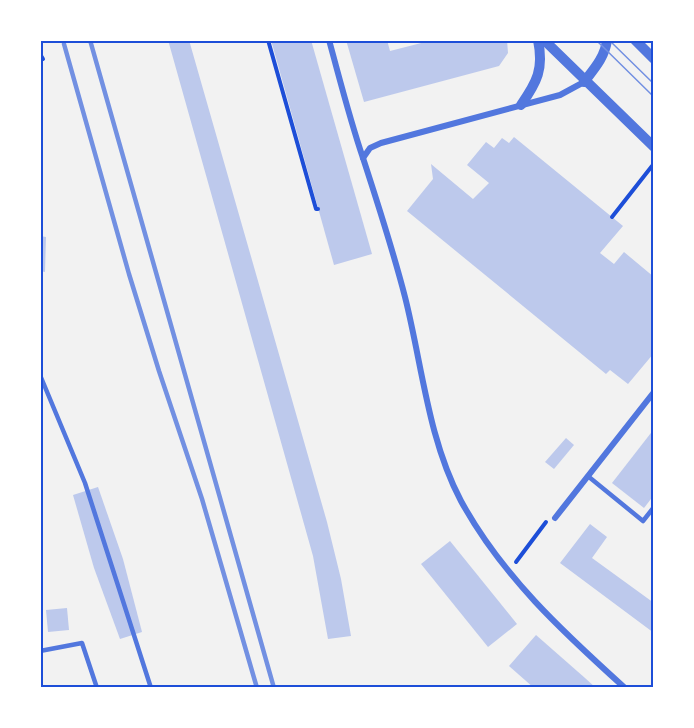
<svg xmlns="http://www.w3.org/2000/svg" width="694" height="728" font-family="'Archivo Narrow',sans-serif">
<style>
.building{fill:#bdc9ec}
.lines{fill:none;stroke-linecap:round;stroke-linejoin:round}
.path{stroke:#1d4ed8;stroke-width:4}
.service{stroke:#5277de;stroke-width:4.5}
.minor{stroke:#5277de;stroke-width:6}
.tertiary{stroke:#5277de;stroke-width:10}
.tram{stroke:#7290e2;stroke-width:1.5}
.rail{stroke:#7290e2;stroke-width:4.5}
.neatline{fill:none;stroke:#1d4ed8;stroke-width:2}
</style>
<rect width="100%" height="100%" fill="#f2f2f2"/>
<g class="building">
<path d="M 168,40 L 189,40 L 327,522 L 341,579 L 351,636 L 328,639 L 313,556 Z"/>
<path d="M 271,40 L 311,40 L 372,254 L 334,265 Z"/>
<path d="M 346,40 L 387,40 L 390,51 L 433,40 L 507,40 L 508,53 L 499,66 L 364,102 Z"/>
<path d="M 514,137 L 623,226 L 600,253 L 614,264 L 624,252 L 654,277 L 654,353 L 628,384 L 610,370 L 606,374 L 407,211 L 433,179 L 431,164 L 473,199 L 489,183 L 467,165 L 486,142 L 494,148 L 502,138 L 509,143 Z"/>
<path d="M 40,236 L 46,237 L 45,272 L 40,271 Z"/>
<path d="M 654,429 L 654,495 L 644,508 L 612,483 Z"/>
<path d="M 566,438 L 574,445 L 554,469 L 545,462 Z"/>
<path d="M 98,487 L 123,559 L 142,632 L 120,639 L 94,568 L 73,495 Z"/>
<path d="M 590,524 L 607,537 L 592,558 L 654,603 L 654,633 L 560,563 Z"/>
<path d="M 450,541 L 517,624 L 488,647 L 421,564 Z"/>
<path d="M 67,608 L 69,630 L 48,632 L 46,610 Z"/>
<path d="M 536,635 L 585,678 L 596,688 L 534,688 L 509,666 Z"/>
</g>
<g class="lines">
<g class="path">
<path d="M 268,40 L 316,209 L 318,209"/>
<path d="M 40,54 L 43,59"/>
<path d="M 612,217 L 652,166"/>
<path d="M 516,562 L 546,522"/>
</g>
<g class="service">
<path d="M 40,375 L 85,483 L 151,688"/>
<path d="M 589,477 L 643,521 L 654,507"/>
<path d="M 40,651 L 82,643 L 97,688"/>
</g>
<g class="minor">
<path d="M 329,40 C 340,80 350,120 363,158 C 378,204 393,250 405,297 C 422,364 428,439 461,501 C 502,576 563,632 625,688"/>
<path d="M 363,158 L 370,148 L 381,143 L 560,95 L 584,82"/>
<path d="M 555,518 L 654,392"/>
</g>
<g class="tertiary">
<path d="M 544,40 L 654,147"/>
<path d="M 635,40 L 654,59"/>
<path d="M 584,82 C 594,69 605,57 607,40"/>
<path d="M 521,105 C 537,82 544,69 538,40"/>
</g>
<g class="tram">
<path d="M 596,40 L 654,97"/>
<path d="M 609,40 L 654,84"/>
</g>
<g class="rail">
<path d="M 90,40 L 274,688"/>
<path d="M 64,44 L 129,274 L 159,371 L 202,499 L 257,688"/>
</g>
</g>
<rect width="694" height="728" fill="none" stroke="#ffffff" stroke-width="84"/>
<rect x="42" y="42" width="610" height="644" class="neatline"/>
</svg>
